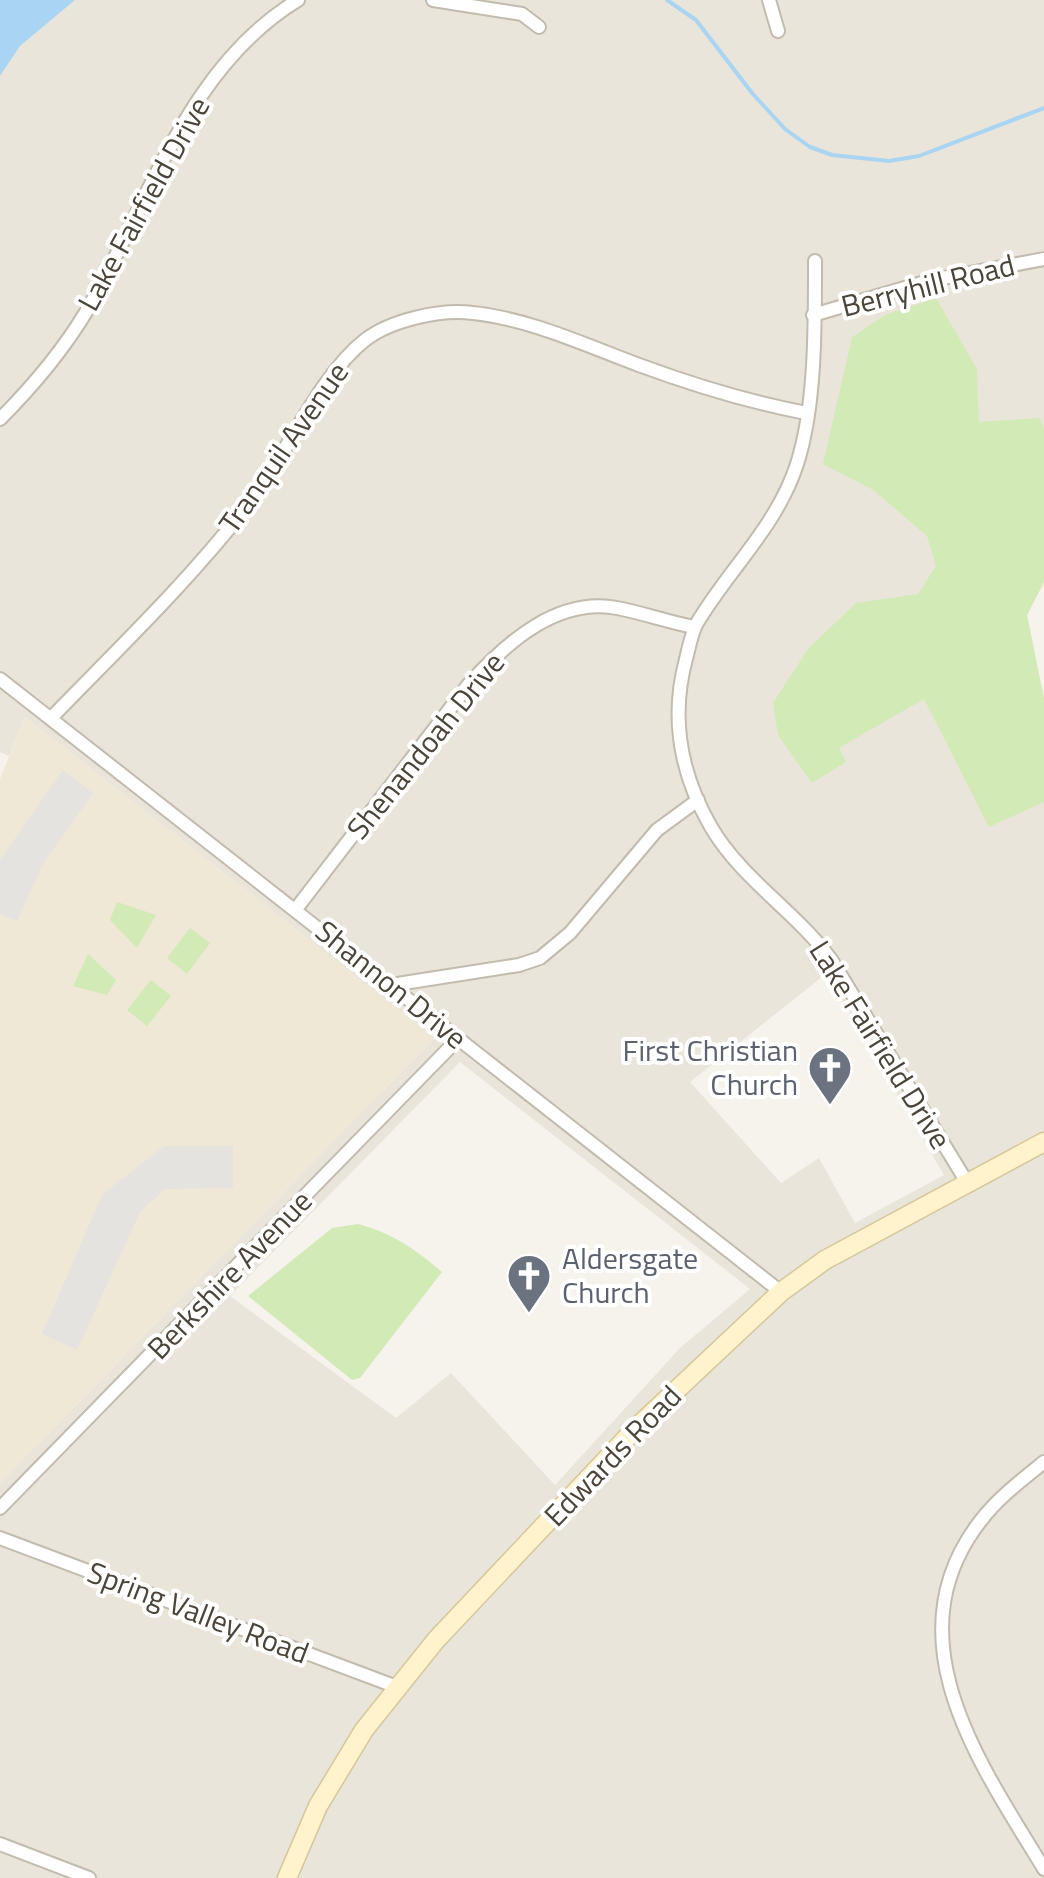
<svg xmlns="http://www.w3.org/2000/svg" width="1044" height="1878" font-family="'Titillium Web',sans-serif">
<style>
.residential{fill:#eae5da;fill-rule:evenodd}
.education{fill:#efe8d6}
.green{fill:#d2eab5}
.parking{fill:#e5e3e0}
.water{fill:#a9d4f2}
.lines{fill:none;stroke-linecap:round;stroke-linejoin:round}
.stream{stroke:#a9d4f2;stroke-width:4}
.street-casing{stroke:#c2bbae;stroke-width:16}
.secondary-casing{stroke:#d6c79b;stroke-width:21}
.street{stroke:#fff;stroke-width:12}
.secondary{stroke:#fff3cd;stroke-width:18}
.labels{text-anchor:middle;stroke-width:8;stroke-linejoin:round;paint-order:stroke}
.street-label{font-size:30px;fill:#4b4439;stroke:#fff}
.worship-label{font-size:30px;fill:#5b616d;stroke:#fff;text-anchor:end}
</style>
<rect width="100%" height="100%" fill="#f6f3ec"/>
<path class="residential" d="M 75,0 L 1044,0 L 1044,582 L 1027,615 L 1044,699 L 1044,1878 L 0,1878 L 0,1483 L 434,1038 L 25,717 L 9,756 L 0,752 L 0,76 L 20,46 ZM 827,973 L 944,1175 L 855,1223 L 819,1158 L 781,1183 L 690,1082 ZM 460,1062 L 750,1289 L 680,1348 L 555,1485 L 451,1373 L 396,1418 L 230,1296 Z"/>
<path class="education" d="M 25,717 L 434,1038 L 0,1483 L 0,779 Z"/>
<g class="green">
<path d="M 936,298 L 977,369 L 979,422 L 1039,418 L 1044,427 L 1044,582 L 1027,615 L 1044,699 L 1044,802 L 989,827 L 924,699 L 839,748 L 846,762 L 812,783 L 778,735 L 773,703 L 808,649 L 856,603 L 918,594 L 936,566 L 927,536 L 873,490 L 823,464 L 852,337 L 885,315 Z"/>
<path d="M 117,902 L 156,915 L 137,948 L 110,920 Z"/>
<path d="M 190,928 L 210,943 L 187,974 L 167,958 Z"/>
<path d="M 88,954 L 116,980 L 107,995 L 73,986 Z"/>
<path d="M 151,980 L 171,996 L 147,1026 L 127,1010 Z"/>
<path d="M 358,1224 C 392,1233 415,1249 442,1272 L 360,1378 L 352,1380 L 248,1296 L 332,1228 Z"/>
</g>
<g class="parking">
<path d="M 63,770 L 93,793 L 44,862 L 17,921 L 0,914 L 0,860 Z"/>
<path d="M 164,1146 L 233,1146 L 233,1188 L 165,1189 L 140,1212 L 77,1350 L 42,1334 L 102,1195 Z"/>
</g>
<path class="water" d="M 0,0 L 75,0 L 20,46 L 0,76 Z"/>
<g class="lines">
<path class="stream" d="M 667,0 L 696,20 L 752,93 L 785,129 L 810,147 L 832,155 L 889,161 L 919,156 L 1044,108"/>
<defs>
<g id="street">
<path d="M 433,0 L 522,14 L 539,27"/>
<path d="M 769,0 L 778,31"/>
<path d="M 815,261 C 815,323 816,405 797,464 C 777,526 729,569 697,623 C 691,634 689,648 686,659 C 670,718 681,775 711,827 C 742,880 797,912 832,961 L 968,1184"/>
<path d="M 813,315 L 932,280 L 1044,259"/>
<path d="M 0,419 C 32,387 63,350 86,312 C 149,204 185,69 298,0"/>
<path d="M 0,679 L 781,1292"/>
<path d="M 51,718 C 120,647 191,579 251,501 C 287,454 319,376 365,340 C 391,320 440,309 473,313 C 530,319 585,345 639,365 C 693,385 749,402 806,413"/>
<path d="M 296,909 L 469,684 C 506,643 557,597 617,608 C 643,613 668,622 694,627"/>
<path d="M 391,985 L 519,965 L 540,958 L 570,933 L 657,830 L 698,800"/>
<path d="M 1044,1462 C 1022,1480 999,1497 982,1519 C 888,1637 981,1765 1044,1869"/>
<path d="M 0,1508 L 458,1039"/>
<path d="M 0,1538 L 397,1687"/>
<path d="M 0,1844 L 89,1878"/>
</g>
<path id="secondary" d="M 287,1878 L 318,1806 L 364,1730 L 436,1640 L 636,1428 L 781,1292 L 825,1260 L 1044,1142"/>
</defs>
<use href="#street" class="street-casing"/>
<use href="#secondary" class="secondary-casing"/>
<use href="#street" class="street"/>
<use href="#secondary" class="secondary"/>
</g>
<defs>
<symbol id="church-pin" viewBox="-11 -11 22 30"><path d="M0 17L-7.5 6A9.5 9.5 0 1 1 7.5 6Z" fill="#6b7280" stroke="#fff"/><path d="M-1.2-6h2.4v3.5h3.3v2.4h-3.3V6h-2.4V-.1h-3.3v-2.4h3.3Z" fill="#fff"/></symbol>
</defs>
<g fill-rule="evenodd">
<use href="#church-pin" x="805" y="1043" width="50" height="68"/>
<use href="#church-pin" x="504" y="1251" width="50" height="68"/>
</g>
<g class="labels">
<g class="street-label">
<text transform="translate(144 204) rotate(-61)" y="10">Lake Fairfield Drive</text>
<text transform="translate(928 286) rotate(-14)" y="10">Berryhill Road</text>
<text transform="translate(284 448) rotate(-55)" y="10">Tranquil Avenue</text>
<text transform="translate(426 746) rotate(-51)" y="10">Shenandoah Drive</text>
<text transform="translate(391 985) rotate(39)" y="10">Shannon Drive</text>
<text transform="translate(880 1045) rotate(58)" y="10">Lake Fairfield Drive</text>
<text transform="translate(230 1275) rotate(-46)" y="10">Berkshire Avenue</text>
<text transform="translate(613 1456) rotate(-46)" y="10">Edwards Road</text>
<text transform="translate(198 1613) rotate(21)" y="10">Spring Valley Road</text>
</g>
<g class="worship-label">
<text x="798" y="1061">First Christian<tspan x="798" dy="34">Church</tspan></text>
<text x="562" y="1269" text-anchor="start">Aldersgate<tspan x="562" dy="34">Church</tspan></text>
</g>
</g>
</svg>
